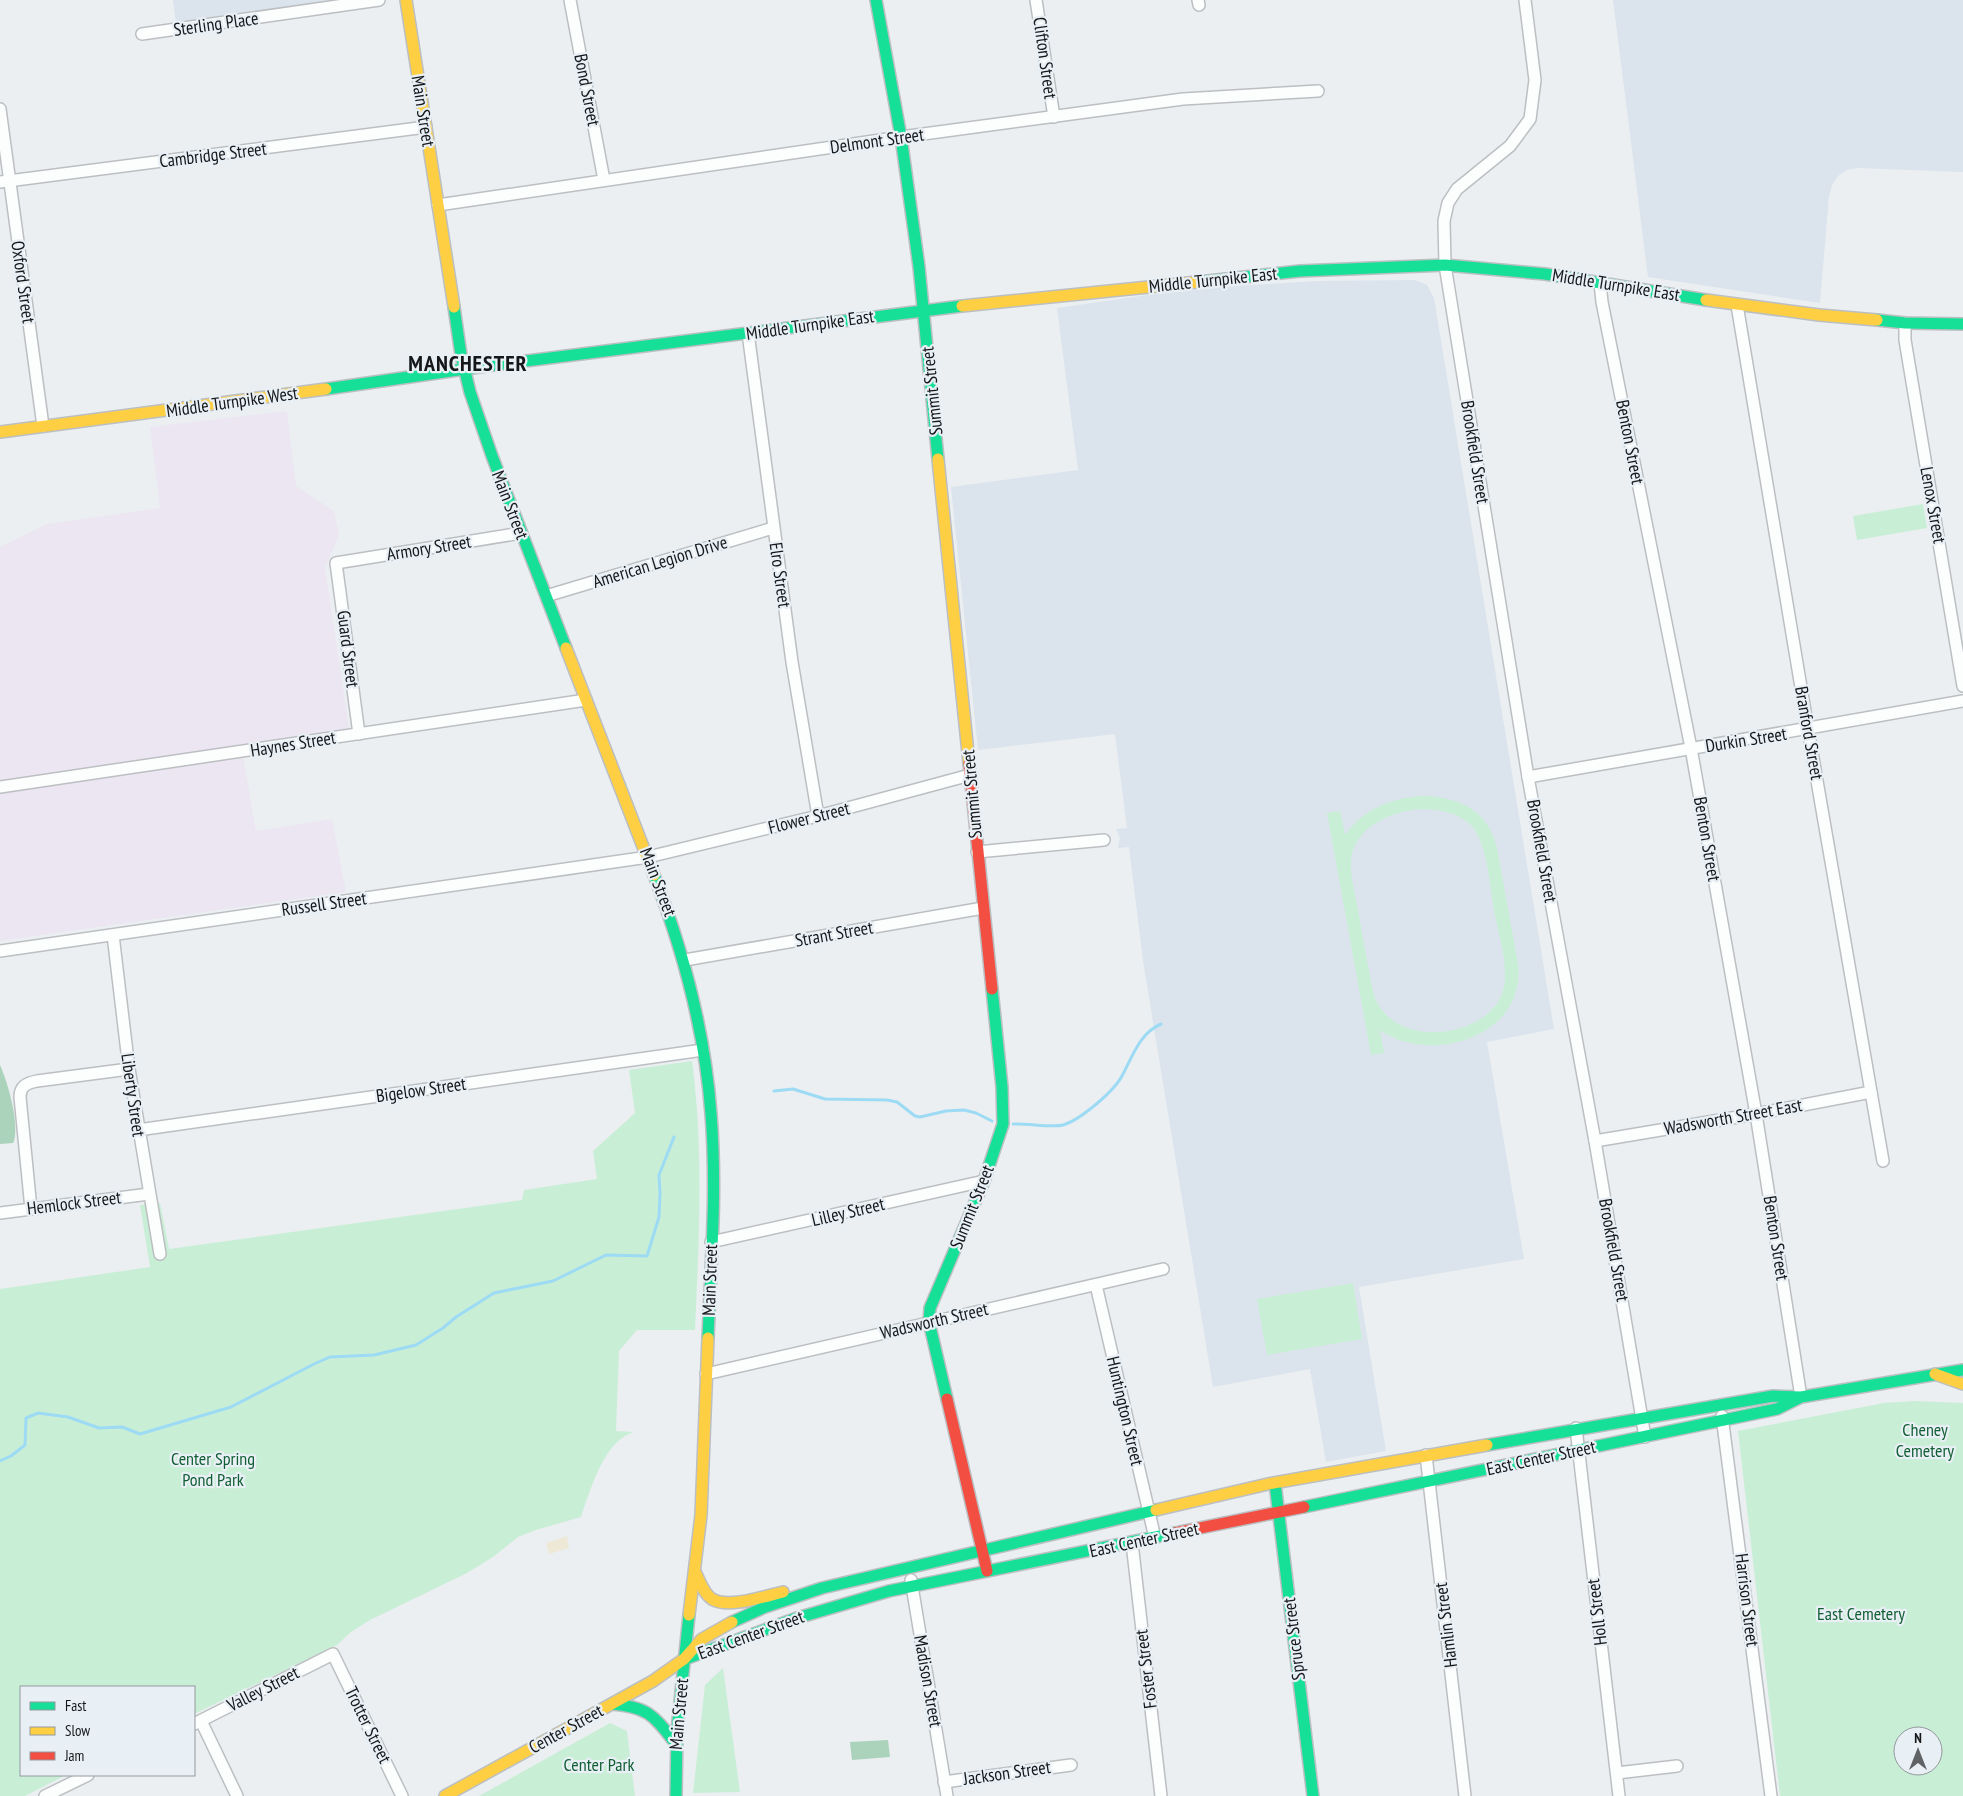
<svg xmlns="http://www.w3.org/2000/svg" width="1963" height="1796" font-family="'PT Sans Narrow',sans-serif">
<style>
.built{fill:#dbe4ec}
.medical{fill:#ebe6f2}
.green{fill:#c9eed6;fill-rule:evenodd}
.forest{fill:#abd2ba}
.sand{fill:#ede9d6}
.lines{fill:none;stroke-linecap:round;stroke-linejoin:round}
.stream{stroke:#9ddbf4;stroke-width:3}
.street-casing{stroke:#bcbfc2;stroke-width:14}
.fast-casing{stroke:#bcbfc2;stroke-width:14}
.slow-casing{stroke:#bcbfc2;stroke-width:14}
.jam-casing{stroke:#bcbfc2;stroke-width:14}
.street{stroke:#fcfdfd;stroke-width:11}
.fast{stroke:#16e098;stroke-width:11}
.slow{stroke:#ffcf43;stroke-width:11}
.jam{stroke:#f24e42;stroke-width:11}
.labels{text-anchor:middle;stroke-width:4.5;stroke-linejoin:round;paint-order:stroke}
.street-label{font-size:18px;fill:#151719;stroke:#e8eff5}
.park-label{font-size:18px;fill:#125f34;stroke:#e8eff5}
.district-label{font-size:22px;font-weight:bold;letter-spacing:1px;fill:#151719;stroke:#e8eff5}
</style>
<rect width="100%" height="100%" fill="#ebeff2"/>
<g class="built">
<path d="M 173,0 L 344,0 L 176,24 Z"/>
<path d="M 1613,0 L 1963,0 L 1963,172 L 1857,168 L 1847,170 L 1838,176 L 1832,185 L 1829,196 L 1820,303 L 1648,277 Z"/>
<path d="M 1415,280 L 1427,285 L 1434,298 L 1554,1029 L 1487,1042 L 1524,1259 L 1359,1287 L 1386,1451 L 1326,1462 L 1310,1369 L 1213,1387 L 1143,961 L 1129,847 L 1118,848 L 1120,838 L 1116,829 L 1127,828 L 1115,734 L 978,750 L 951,487 L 1078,470 L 1057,308 L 1147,295 L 1237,286 L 1316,281 Z"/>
</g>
<path class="medical" d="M 287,411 L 296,486 L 334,511 L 339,535 L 325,568 L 349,728 L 241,745 L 256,831 L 332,819 L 346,892 L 0,941 L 0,547 L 47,524 L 160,508 L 150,427 Z"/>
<g class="green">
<path d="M 1923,504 L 1927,528 L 1857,540 L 1853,516 Z"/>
<path d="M 1425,796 C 1461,798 1488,810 1497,848 L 1518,964 C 1527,1036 1431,1066 1380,1030 L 1384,1053 L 1371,1055 L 1327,813 L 1340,811 L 1345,835 C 1363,809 1393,797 1425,796 ZM 1419,809 C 1438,809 1458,812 1472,826 C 1476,831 1479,837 1481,843 C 1489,864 1490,888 1494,910 C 1498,932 1506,956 1505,978 C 1505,984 1503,990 1501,996 C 1479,1043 1386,1047 1373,991 C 1368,965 1363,940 1359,915 C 1356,897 1350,878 1351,861 C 1353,828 1390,812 1419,809 Z"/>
<path d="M 692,1061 C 704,1151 699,1239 695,1330 L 637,1330 L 619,1351 L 616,1431 L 634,1432 C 604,1440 590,1491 581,1517 L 536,1530 L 518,1537 L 493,1557 L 467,1573 L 370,1620 L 351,1632 L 337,1645 L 194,1714 L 194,1687 L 21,1687 L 21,1775 L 66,1775 L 25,1796 L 0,1796 L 0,1289 L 150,1267 L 140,1205 L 160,1203 L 169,1249 L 522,1200 L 524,1190 L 597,1179 L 593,1151 L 635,1113 L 629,1070 Z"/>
<path d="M 1353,1283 L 1362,1339 L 1267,1355 L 1257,1299 Z"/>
<path d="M 1914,1401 L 1963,1403 L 1963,1796 L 1780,1796 L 1738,1431 L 1884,1403 ZM 1903,1736 L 1933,1736 L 1933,1766 L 1903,1766 Z"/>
<path d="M 723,1668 L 740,1792 L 693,1793 L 705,1685 Z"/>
<path d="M 610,1723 L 627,1731 L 635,1796 L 479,1796 Z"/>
</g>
<g class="forest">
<path d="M 0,1065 C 8,1083 19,1122 14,1141 L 13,1143 L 0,1144 Z"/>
<path d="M 888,1740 L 890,1757 L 852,1760 L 850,1742 Z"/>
</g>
<path class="sand" d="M 567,1536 L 569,1548 L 549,1554 L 546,1543 Z"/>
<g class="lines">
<g class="stream">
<path d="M 774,1091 L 793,1089 L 825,1099 L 887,1100 L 897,1102 L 915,1116 L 920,1117 L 946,1111 L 964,1110 L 976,1113 L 992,1121"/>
<path d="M 1013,1124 C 1028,1123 1051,1128 1063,1125 C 1080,1120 1115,1091 1123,1074 C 1133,1055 1140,1033 1161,1024"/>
<path d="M 0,1461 L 11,1456 L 25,1445 L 26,1418 L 38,1413 L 68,1417 L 99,1428 L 122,1427 L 140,1434 L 231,1407 L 314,1364 L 330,1357 L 374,1355 L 416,1345 L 443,1328 L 456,1317 L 494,1293 L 553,1281 L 606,1255 L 647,1256 L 659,1217 L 660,1193 L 659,1175 L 674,1137"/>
</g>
<defs>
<g id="street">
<path d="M 570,0 L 604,180"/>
<path d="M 1036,0 L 1054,117"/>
<path d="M 1198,0 L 1199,5"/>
<path d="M 1525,0 L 1535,80 L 1530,119 L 1510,146 L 1457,189 L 1448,203 L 1444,221 L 1445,265 L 1528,777 L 1595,1141 L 1645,1437"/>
<path d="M 142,34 L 379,0"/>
<path d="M 0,109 L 43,426"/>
<path d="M 0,182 L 426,127"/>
<path d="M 438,205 L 901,137 L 1183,99 L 1318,91"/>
<path d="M 1600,283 L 1602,302 L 1691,748 L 1756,1114 L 1801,1397"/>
<path d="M 1737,305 L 1808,729 L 1883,1161"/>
<path d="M 1905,323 L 1905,340 L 1963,686"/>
<path d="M 748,333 L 792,662 L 818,816"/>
<path d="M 546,596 L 773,528"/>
<path d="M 359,734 L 336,563 L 521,533"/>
<path d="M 1528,777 L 1963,701"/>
<path d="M 0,787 L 586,700"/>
<path d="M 977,852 L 1104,840"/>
<path d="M 113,935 L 129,1069 L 160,1254"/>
<path d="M 0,951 L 648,857 L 818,816 L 970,775"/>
<path d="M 685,960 L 983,908"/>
<path d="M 138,1130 L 703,1050"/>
<path d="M 1595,1141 L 1756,1114 L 1871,1092"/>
<path d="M 31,1209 L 20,1097 C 20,1086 27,1083 37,1081 L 129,1069"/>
<path d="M 0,1213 L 149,1194"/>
<path d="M 711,1242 L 984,1181"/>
<path d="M 1096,1285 L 1155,1538"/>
<path d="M 706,1374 L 1163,1269"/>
<path d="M 1722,1416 L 1771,1796"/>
<path d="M 1576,1428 L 1619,1796"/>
<path d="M 1426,1455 L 1465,1796"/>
<path d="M 1132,1543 L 1161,1796"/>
<path d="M 911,1580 L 947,1796"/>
<path d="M 201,1721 L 237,1796"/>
<path d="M 194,1724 L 333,1654 L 402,1796"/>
<path d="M 1617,1773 L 1677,1766"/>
<path d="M 944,1782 L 1071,1765"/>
<path d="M 45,1796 L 88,1775"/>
</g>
<g id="fast">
<path d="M 876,0 L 901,137 L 919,267 L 938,459"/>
<path d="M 1198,282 L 1300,271 L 1445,265 L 1545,274 L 1706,300"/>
<path d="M 454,307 L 461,355 L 470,392 L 492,456 L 566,648"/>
<path d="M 1877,320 L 1905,323 L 1963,324"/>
<path d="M 326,389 L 486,366 L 962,306"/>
<path d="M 654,875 C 684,953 705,1031 711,1114 C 717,1189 711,1263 708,1338"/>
<path d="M 947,1399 L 929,1322 L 930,1308 L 984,1181 L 1003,1124 L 1002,1087 L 992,989"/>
<path d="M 1487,1445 L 1773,1396 L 1801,1397 L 1963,1370"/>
<path d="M 1275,1483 L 1313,1796"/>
<path d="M 1304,1507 L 1777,1409 L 1799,1398"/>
<path d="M 732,1622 L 765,1607 L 822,1588 L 1156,1510"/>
<path d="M 685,1659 L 797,1618 L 889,1591 L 1175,1533"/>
<path d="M 612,1704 C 649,1707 654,1716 676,1744"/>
<path d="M 676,1796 L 677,1731 L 689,1615"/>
</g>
<g id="slow">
<path d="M 406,0 L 454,307"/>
<path d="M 1706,300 L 1819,315 L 1877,320"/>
<path d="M 962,306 L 1198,282"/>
<path d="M 0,432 L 326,389"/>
<path d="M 938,459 L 969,763"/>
<path d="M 566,648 L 654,875"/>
<path d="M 1935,1374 L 1963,1384"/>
<path d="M 1156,1510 L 1268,1484 L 1487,1445"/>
<path d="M 695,1572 C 700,1581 703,1593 712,1599 C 728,1609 766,1596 783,1592"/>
<path d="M 689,1615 L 701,1515 L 708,1338"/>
<path d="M 445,1796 L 653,1681 L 684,1659 L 702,1639 L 732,1622"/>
</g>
<g id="jam">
<path d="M 969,763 L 992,989"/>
<path d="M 947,1399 L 987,1571"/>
<path d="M 1175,1533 L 1304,1507"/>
</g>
</defs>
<use href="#street" class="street-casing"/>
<use href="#fast" class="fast-casing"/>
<use href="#slow" class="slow-casing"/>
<use href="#jam" class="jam-casing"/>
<use href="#street" class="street"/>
<use href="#fast" class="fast"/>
<use href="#slow" class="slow"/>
<use href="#jam" class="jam"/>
</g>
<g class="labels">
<g class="street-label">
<text transform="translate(216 24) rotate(-8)" y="6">Sterling Place</text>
<text transform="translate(1045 58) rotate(82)" y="6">Clifton Street</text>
<text transform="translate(587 90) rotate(79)" y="6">Bond Street</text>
<text transform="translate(423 111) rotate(81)" y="6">Main Street</text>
<text transform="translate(877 141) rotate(-8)" y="6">Delmont Street</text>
<text transform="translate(213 155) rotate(-7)" y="6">Cambridge Street</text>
<text transform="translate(1213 280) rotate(-6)" y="6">Middle Turnpike East</text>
<text transform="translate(23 282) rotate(82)" y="6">Oxford Street</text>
<text transform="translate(1616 285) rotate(9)" y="6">Middle Turnpike East</text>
<text transform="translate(810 325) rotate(-8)" y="6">Middle Turnpike East</text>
<text transform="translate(932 391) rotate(-96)" y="6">Summit Street</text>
<text transform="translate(232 402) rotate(-8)" y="6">Middle Turnpike West</text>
<text transform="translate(1630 442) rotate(79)" y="6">Benton Street</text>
<text transform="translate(1475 452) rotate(81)" y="6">Brookfield Street</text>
<text transform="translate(510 505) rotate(69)" y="6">Main Street</text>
<text transform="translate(1933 505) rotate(80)" y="6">Lenox Street</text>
<text transform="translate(429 548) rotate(-9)" y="6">Armory Street</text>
<text transform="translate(660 562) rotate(-17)" y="6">American Legion Drive</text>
<text transform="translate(780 575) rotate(82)" y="6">Elro Street</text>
<text transform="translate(348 649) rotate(83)" y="6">Guard Street</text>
<text transform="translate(1809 733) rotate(80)" y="6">Branford Street</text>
<text transform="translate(1746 740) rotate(-9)" y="6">Durkin Street</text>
<text transform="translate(293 744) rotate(-9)" y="6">Haynes Street</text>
<text transform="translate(972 794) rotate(-95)" y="6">Summit Street</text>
<text transform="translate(809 818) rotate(-14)" y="6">Flower Street</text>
<text transform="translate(1707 839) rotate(80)" y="6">Benton Street</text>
<text transform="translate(1542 851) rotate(80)" y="6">Brookfield Street</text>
<text transform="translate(658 882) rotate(69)" y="6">Main Street</text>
<text transform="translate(324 904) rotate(-8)" y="6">Russell Street</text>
<text transform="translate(834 934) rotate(-10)" y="6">Strant Street</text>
<text transform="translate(421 1090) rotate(-8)" y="6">Bigelow Street</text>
<text transform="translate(133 1095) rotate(82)" y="6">Liberty Street</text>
<text transform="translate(1733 1117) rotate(-10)" y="6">Wadsworth Street East</text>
<text transform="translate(74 1203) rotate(-7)" y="6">Hemlock Street</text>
<text transform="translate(972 1207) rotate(-68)" y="6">Summit Street</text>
<text transform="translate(848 1212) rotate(-13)" y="6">Lilley Street</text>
<text transform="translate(1776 1238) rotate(81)" y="6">Benton Street</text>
<text transform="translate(1614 1250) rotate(80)" y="6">Brookfield Street</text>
<text transform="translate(710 1280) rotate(-88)" y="6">Main Street</text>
<text transform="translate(934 1321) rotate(-13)" y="6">Wadsworth Street</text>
<text transform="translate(1125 1411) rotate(77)" y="6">Huntington Street</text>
<text transform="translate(1541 1458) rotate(-12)" y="6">East Center Street</text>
<text transform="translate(1144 1540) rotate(-12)" y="6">East Center Street</text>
<text transform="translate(1747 1600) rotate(83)" y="6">Harrison Street</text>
<text transform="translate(1597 1612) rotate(-97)" y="6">Holl Street</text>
<text transform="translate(1446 1625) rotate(-97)" y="6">Hamlin Street</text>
<text transform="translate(751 1635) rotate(-20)" y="6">East Center Street</text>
<text transform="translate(1294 1639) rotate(-97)" y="6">Spruce Street</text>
<text transform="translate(1146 1669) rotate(-97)" y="6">Foster Street</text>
<text transform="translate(928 1681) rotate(80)" y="6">Madison Street</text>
<text transform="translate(263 1689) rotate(-27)" y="6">Valley Street</text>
<text transform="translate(679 1714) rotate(-85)" y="6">Main Street</text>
<text transform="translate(368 1725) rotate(64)" y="6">Trotter Street</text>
<text transform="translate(566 1729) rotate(-29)" y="6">Center Street</text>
<text transform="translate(1007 1773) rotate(-8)" y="6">Jackson Street</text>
</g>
<g class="park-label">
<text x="1925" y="1436">Cheney<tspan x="1925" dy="21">Cemetery</tspan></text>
<text x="213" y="1465">Center Spring<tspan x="213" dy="21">Pond Park</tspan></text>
<text x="1861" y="1620">East Cemetery</text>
<text x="599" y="1771">Center Park</text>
</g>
<g class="district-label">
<text x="468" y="371">MANCHESTER</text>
</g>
</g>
<rect x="20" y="1686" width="175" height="90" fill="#e8eff5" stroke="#94999d"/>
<rect x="30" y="1702" width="25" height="8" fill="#16e098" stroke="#94999d"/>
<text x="65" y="1711" font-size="15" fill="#151719">Fast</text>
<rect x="30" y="1727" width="25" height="8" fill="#ffcf43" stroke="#94999d"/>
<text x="65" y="1736" font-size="15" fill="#151719">Slow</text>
<rect x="30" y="1752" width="25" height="8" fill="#f24e42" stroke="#94999d"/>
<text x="65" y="1761" font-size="15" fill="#151719">Jam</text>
<g transform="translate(1918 1751)"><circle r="24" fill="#e8eff5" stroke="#94999d"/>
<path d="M0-4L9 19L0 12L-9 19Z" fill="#606365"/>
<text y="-8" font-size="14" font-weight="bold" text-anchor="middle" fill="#151719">N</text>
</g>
</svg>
